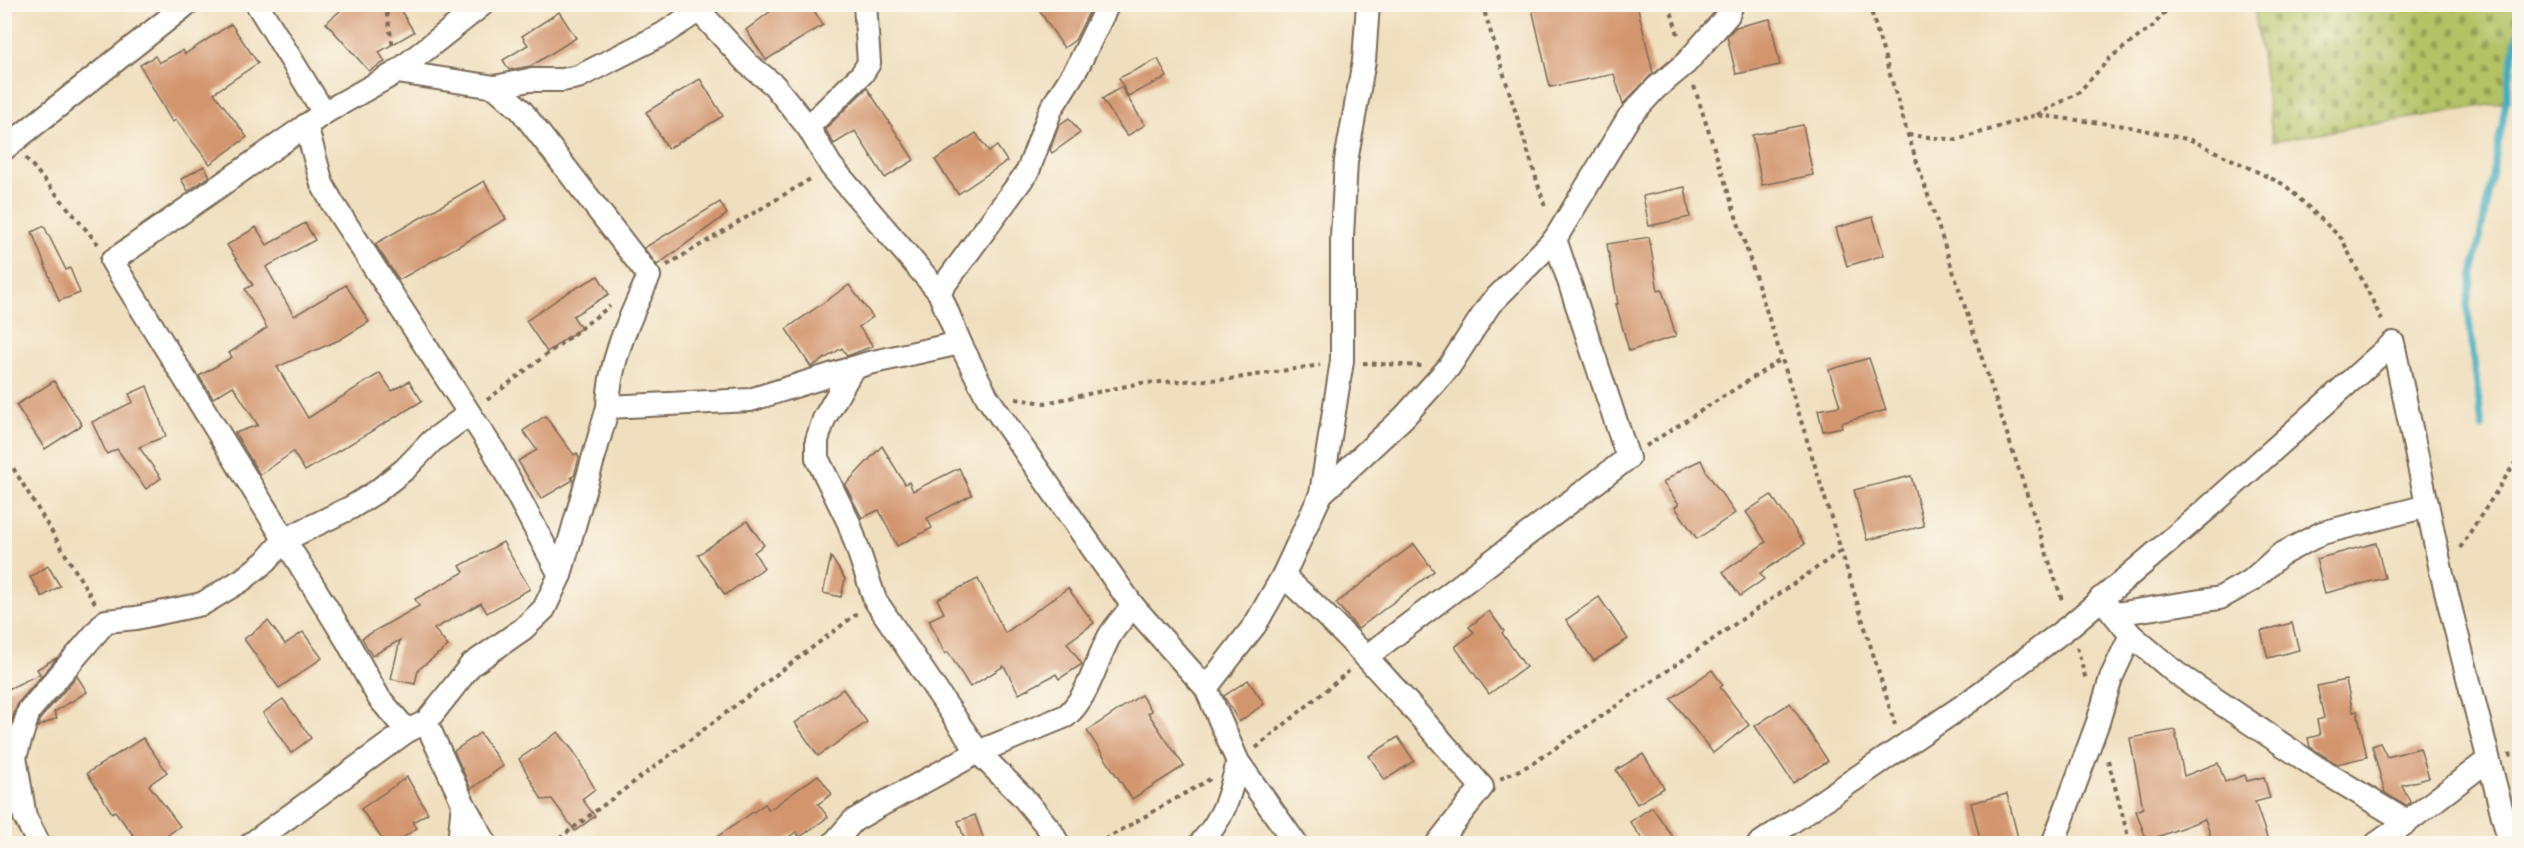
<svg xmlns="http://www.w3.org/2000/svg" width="2524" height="848" font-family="Itim,sans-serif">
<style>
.cemetery{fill:url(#cemetery-stones);stroke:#767642;stroke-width:1.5}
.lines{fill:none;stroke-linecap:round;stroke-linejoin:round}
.stream{stroke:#42adc0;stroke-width:7}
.building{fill:#d3956e}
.minor-casing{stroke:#7a6956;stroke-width:26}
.path{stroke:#7a6956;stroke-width:4;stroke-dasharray:4.5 4.5;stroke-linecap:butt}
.minor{stroke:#fff;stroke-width:22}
</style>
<defs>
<pattern id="cemetery-stones" width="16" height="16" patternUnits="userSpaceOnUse" patternTransform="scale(1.5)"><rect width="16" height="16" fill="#b2c265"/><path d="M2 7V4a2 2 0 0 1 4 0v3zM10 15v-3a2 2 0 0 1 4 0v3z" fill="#929e53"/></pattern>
</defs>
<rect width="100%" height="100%" fill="#fbf7ec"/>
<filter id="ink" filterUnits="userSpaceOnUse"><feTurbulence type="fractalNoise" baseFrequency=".0167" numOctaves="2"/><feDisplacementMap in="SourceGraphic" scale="12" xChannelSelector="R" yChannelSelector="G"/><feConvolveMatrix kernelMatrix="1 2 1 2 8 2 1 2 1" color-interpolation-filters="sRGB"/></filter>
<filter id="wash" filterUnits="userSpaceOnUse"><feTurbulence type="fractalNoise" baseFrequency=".008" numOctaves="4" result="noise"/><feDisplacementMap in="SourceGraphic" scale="24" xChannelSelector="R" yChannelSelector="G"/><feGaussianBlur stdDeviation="1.35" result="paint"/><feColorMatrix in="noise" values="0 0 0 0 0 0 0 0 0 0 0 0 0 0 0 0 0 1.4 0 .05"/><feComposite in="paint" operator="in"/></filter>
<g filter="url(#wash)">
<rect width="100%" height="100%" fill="#f0dfbe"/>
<path class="cemetery" d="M 2254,5 L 2519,5 C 2520,37 2511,69 2506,102 L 2273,141 Z"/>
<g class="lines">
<path class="stream" d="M 2482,427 L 2467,303 L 2502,125 L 2515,44 L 2520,31"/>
</g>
<g id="blocks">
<g class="building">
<path d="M 348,4 L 397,4 L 414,32 L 379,52 L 385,62 L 369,71 L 326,23 Z"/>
<path d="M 780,4 L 810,4 L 823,25 L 766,60 L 746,30 Z"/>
<path d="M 1035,4 L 1093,4 L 1075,40 L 1064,48 Z"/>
<path d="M 1531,4 L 1637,4 L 1653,73 L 1623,104 L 1614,74 L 1550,87 Z"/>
<path d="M 559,12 L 576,38 L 531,66 L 509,70 L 503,60 L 528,45 L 522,36 Z"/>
<path d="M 1770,19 L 1780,65 L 1736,74 L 1727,36 L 1736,27 Z"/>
<path d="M 231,24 L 258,63 L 214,93 L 247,137 L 210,164 L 176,120 L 172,122 L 140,65 L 155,56 L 159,63 L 183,50 L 185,54 Z"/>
<path d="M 1158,59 L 1167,77 L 1128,96 L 1119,78 Z"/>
<path d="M 700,79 L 723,116 L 668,149 L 646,112 Z"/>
<path d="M 1121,87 L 1145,125 L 1127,136 L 1102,99 Z"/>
<path d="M 867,88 L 914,160 L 885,178 L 855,131 L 834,144 L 825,129 Z"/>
<path d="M 1069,118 L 1080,133 L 1052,153 L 1050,150 L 1059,125 Z"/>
<path d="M 1803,125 L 1813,175 L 1762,185 L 1752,135 Z"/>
<path d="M 976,133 L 989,152 L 997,146 L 1007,161 L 958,194 L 935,160 Z"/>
<path d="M 204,166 L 210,176 L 188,191 L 181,179 Z"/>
<path d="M 484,181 L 506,219 L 399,280 L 375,244 Z"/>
<path d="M 1685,187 L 1690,217 L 1649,226 L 1643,196 Z"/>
<path d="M 720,202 L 727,214 L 657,265 L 644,248 Z"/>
<path d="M 1873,217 L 1884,255 L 1847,266 L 1836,228 Z"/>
<path d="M 305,223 L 315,240 L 266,267 L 294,316 L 346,285 L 369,322 L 339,340 L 277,367 L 308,418 L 380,373 L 392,391 L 409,381 L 422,401 L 305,471 L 293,452 L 260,475 L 235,433 L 258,425 L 233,386 L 213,398 L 199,376 L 232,357 L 229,353 L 267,328 L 245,289 L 253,285 L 227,245 L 256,227 L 267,245 Z"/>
<path d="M 44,226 L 66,270 L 70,268 L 80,293 L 59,301 L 32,232 Z"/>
<path d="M 1649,237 L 1658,291 L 1662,290 L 1676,336 L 1629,351 L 1616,304 L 1618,304 L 1607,244 Z"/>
<path d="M 598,276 L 609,294 L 573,316 L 581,328 L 547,352 L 526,321 L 567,293 Z"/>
<path d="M 849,285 L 873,317 L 859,327 L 873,346 L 847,356 L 842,348 L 811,367 L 786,329 Z"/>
<path d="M 1869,358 L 1886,410 L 1841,423 L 1842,427 L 1823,431 L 1818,410 L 1840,406 L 1829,370 Z"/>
<path d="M 54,381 L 82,425 L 45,449 L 16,405 Z"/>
<path d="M 147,386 L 166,436 L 139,447 L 161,478 L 146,489 L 117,449 L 107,454 L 92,422 L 133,402 L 129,394 Z"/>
<path d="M 545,416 L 574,455 L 577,453 L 579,458 L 574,476 L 571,477 L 573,480 L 541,499 L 518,461 L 537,450 L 523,431 Z"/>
<path d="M 882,446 L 905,484 L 909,482 L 913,491 L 959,468 L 972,495 L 927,518 L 932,528 L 897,546 L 879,510 L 862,518 L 845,485 Z"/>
<path d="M 1701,460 L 1707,473 L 1735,513 L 1697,539 L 1675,507 L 1679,504 L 1663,483 L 1682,469 Z"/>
<path d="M 1911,476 L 1924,526 L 1867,540 L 1854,490 Z"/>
<path d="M 1771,495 L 1805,544 L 1760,573 L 1764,579 L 1740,596 L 1723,572 L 1766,542 L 1746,512 Z"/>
<path d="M 747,521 L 764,545 L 754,552 L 764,568 L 725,595 L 698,555 Z"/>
<path d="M 503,542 L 530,589 L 487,613 L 481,603 L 434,629 L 448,646 L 418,670 L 415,684 L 391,679 L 400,640 L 372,656 L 362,638 L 419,606 L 415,599 L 464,572 L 460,566 Z"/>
<path d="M 2376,543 L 2385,578 L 2325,593 L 2316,559 Z"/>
<path d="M 1414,544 L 1434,571 L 1358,629 L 1336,603 Z"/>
<path d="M 831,557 L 845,579 L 841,597 L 823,593 Z"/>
<path d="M 48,566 L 60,586 L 42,597 L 30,577 Z"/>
<path d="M 978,579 L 1005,633 L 1068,588 L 1094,623 L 1067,643 L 1082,664 L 1059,679 L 1056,674 L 1019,694 L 1004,666 L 970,687 L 948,652 L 945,654 L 929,620 L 944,613 L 937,599 Z"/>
<path d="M 1599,597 L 1628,639 L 1594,661 L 1566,620 Z"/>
<path d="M 1489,611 L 1504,631 L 1502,633 L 1526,667 L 1489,694 L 1455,647 L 1474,632 L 1469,627 Z"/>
<path d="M 268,621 L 285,644 L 303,632 L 322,658 L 279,688 L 244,639 Z"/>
<path d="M 2292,623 L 2299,650 L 2268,658 L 2261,631 Z"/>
<path d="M 58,657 L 18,703 L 4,742 L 4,691 L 40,674 L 37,669 Z"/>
<path d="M 1712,670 L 1723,685 L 1720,687 L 1749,725 L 1713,753 L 1671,699 Z"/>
<path d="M 77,676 L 87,692 L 54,712 L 57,718 L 38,727 L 41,718 Z"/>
<path d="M 1248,680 L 1264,704 L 1239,722 L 1224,696 Z"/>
<path d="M 2346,680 L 2353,712 L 2357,711 L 2367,757 L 2337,764 L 2310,747 L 2308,738 L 2320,735 L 2317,720 L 2324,718 L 2317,686 Z"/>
<path d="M 843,689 L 867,722 L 818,756 L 795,723 Z"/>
<path d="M 1141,695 L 1152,711 L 1148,713 L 1184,766 L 1132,799 L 1087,731 Z"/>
<path d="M 283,699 L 311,738 L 291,753 L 263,713 Z"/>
<path d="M 1790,703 L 1828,761 L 1793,783 L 1755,726 Z"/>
<path d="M 2175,730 L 2184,776 L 2218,763 L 2225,782 L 2245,775 L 2247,781 L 2264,777 L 2270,798 L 2255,802 L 2268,840 L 2256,843 L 2213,843 L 2205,819 L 2147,841 L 2136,811 L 2143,808 L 2130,738 Z"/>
<path d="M 558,732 L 574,752 L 595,789 L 582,799 L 595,816 L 575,831 L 552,799 L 542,800 L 519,759 Z"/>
<path d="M 480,733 L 503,766 L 471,789 L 454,751 Z"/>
<path d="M 1398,737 L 1414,761 L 1385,780 L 1369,756 Z"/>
<path d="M 143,738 L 167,772 L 149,785 L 180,826 L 157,843 L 139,843 L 115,811 L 112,813 L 87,773 Z"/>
<path d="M 2380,743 L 2387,757 L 2420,748 L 2429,778 L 2402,785 L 2410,802 L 2406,806 L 2385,793 L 2372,746 Z"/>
<path d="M 1643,754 L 1664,788 L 1637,804 L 1616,770 Z"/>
<path d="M 818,775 L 832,794 L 818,804 L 828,817 L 800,837 L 796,832 L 780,843 L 708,843 L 765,804 L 769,810 Z"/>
<path d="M 407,777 L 428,813 L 413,822 L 417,828 L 395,843 L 385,843 L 361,809 Z"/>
<path d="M 2007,794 L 2018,838 L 1997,843 L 1981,843 L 1971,803 Z"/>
<path d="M 1652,807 L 1677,843 L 1645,843 L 1630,822 Z"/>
<path d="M 975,815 L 985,843 L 966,843 L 958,821 Z"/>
</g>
</g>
</g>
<g filter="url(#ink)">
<use href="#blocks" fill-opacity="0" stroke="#7a6956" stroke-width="1.5"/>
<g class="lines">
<defs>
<g id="minor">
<path d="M 257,4 L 324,113"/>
<path d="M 693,4 L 748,64 L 774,85 L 808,127 L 831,166 L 939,292 L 960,343 L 987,397 L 1133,606 L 1206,688 L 1238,762 L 1296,844"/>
<path d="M 397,72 L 495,87 L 521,110 L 649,276 C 630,318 609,360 608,407"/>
<path d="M 495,87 L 529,80 L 562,80 L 578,77 L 663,34 L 698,11"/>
<path d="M 306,125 L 322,184 L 333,204 L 494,451 L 560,575"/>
<path d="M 808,127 L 862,74 L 869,63 L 865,4"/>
<path d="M 4,149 L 187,4"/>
<path d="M 939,292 L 1028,171 L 1051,109 L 1078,66 L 1108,4"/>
<path d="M 853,368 L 824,419 L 817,440 L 817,458 L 849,523 L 875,600 L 978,752 L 1022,796 L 1051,831 L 1058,844"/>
<path d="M 1321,494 L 1342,361 L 1342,237 L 1346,161 L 1364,61 L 1368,4"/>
<path d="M 1283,576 C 1356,640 1418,715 1482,787 L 1437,844"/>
<path d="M 2101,598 L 2131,635 L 2176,673 L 2316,767 L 2407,822"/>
<path d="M 2115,614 L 2220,598 L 2252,580 L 2280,555 L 2322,533 L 2427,506"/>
<path d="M 1366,657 L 1628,458 L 1555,239"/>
<path d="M 1206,688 L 1255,625 L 1283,576 L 1321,494 L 1404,417 L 1449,367 L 1490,304 L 1555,239 L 1629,117 L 1656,88 L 1686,63 L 1728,15 L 1732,4"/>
<path d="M 426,722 L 463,803 L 486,844"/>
<path d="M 407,731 L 379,698 L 346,639 L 112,261 L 324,113 L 397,72 L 483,4"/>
<path d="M 39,844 L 25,817 L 15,757 L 29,711 L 106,621 L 136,618 L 202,604 L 242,580 L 266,561 L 284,540 L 352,507 L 376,492 L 405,469 L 432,441 L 469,414"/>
<path d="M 251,844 L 407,731 L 426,722 L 471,665 L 523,629 L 544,609 L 560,575 L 608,407 L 750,400 L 869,363 L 960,343"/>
<path d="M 459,844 L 463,803"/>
<path d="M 833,844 L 853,821 L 877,807 L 978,752 L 1066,716 C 1089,696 1095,663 1109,637 C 1115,626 1125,616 1133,606"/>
<path d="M 1200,844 C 1225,816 1229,797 1238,762"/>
<path d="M 1759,844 L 1970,701 L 2071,625 L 2207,509 L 2393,343 L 2442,575 L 2510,844"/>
<path d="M 2053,844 L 2098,722 L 2111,678 L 2131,635"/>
<path d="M 2376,844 L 2407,822 L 2488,760"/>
</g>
</defs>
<use href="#minor" class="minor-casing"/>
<g class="path">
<path d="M 385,4 L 393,47"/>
<path d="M 1482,4 L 1546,210"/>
<path d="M 1669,4 L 1679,38"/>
<path d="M 1869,4 L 1908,135 L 2063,603"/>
<path d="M 1694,86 L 1782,359 L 1895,725"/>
<path d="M 2037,115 L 2078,93 L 2111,57 L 2152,27 L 2172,4"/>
<path d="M 1908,135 L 1957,140 L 2036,115 L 2125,126 L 2191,140 L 2285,185 L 2342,239 L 2384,324"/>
<path d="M 26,158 L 98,244"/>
<path d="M 667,265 L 812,178"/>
<path d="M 1363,363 L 1422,366"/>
<path d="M 1016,399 L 1045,403 L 1141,383 L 1230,379 L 1320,365"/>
<path d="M 487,400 L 610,306"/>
<path d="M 1646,446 L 1782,359"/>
<path d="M 4,453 L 95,603"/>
<path d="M 2460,548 L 2520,455"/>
<path d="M 2077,647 L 2086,680"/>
<path d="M 1256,748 L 1349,671"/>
<path d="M 2508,755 L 2520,753"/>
<path d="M 2108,760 L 2130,844"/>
<path d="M 1500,779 L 1532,764 L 1841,551"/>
<path d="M 552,844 L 858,613"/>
<path d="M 1097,844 L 1210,779"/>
</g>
<use href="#minor" class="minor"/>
</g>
</g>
<rect width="2524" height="848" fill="none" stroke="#fbf7ec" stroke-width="24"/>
</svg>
